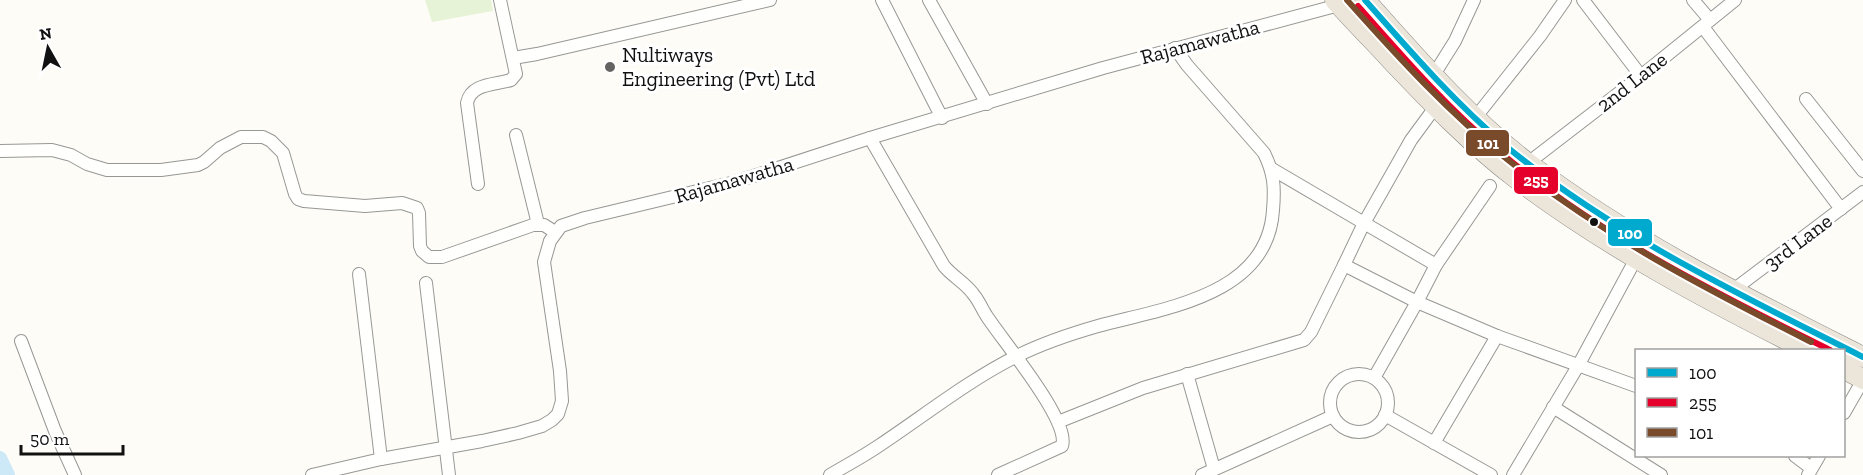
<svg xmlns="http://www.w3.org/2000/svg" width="1863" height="475" font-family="'Zilla Slab',serif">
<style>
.green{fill:#e7f3d7}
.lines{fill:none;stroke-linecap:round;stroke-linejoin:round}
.canal{stroke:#cde8f7;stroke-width:14}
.minor-casing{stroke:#979795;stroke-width:14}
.trunk-casing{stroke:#858482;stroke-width:21}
.minor{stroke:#fffffe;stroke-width:12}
.trunk{stroke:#ece5da;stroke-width:20}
.bus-1-casing{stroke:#fff;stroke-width:10}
.bus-2-casing{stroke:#fff;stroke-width:10}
.bus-3-casing{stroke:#fff;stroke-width:10}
.bus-1{stroke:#00a9ce;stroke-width:6}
.bus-2{stroke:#e4002b;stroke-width:6}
.bus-3{stroke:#7a4b2a;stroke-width:6}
.poi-dot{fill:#646362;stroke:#fff;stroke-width:2}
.bus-dot{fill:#111;stroke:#fff;stroke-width:2}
.labels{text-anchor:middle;stroke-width:6;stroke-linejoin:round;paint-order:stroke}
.street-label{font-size:21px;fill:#111;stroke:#fff}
.poi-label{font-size:21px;fill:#111;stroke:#fff;text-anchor:start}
.line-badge{stroke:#fff;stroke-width:2}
.badge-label{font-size:16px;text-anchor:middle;font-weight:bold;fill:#fff}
</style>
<rect width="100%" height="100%" fill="#fdfcf7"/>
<path class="green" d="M 425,0 L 491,0 L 493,11 L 432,22 Z"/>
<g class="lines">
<path class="canal" d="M 0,458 L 8,475"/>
<defs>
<g id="minor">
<path d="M 882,0 L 942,118"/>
<path d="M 929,0 L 987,104"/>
<path d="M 1583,0 L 1641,76"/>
<path d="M 1693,0 L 1710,20"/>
<path d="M 1703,27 L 1841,209"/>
<path d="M 513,58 L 537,54 L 770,0"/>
<path d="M 1433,76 L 1455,41 L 1474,0"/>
<path d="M 1806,99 L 1863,171"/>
<path d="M 1436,106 L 1411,140 L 1364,223 L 1436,265"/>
<path d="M 1475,118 L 1540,36 L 1565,0"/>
<path d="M 516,135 L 538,224"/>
<path d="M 870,138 L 944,266 C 953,277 966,283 974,295 C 979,301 982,309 986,315 C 1001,339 1071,421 1062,446 L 998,475"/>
<path d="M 0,151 L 52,150 L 71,155 L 87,164 L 107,170 L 161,170 L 198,165 L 204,162 L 220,148 L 241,137 L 263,137 L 271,141 L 283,153 L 295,194 L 298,199 L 304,201 L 365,206 L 402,203 L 417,208 L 419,213 L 420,246 L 422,251 L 429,257 L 442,257 L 533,225 L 544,225 L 555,232"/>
<path d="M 1528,163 L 1641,76 L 1735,0"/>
<path d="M 1272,169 L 1364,223 L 1344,265 L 1417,302 L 1497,336 L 1636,386"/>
<path d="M 478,184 L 467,103 C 471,83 495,85 511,80 L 516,74 L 500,0"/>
<path d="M 359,274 L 381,459"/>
<path d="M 426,283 L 449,475"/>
<path d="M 1732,291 L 1863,192"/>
<path d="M 21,341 L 55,431 L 75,475"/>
<path d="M 1187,374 L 1214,469"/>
<circle cx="1359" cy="403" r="29"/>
<path d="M 1374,378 L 1417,302 L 1436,265 L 1490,186"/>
<path d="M 1553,407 L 1661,475"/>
<path d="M 1844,413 L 1863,380"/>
<path d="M 1385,415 L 1491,475"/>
<path d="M 1058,422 L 1143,388 L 1304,340 L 1311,332 L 1344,265"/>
<path d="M 1434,443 L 1497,336"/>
<path d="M 1795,456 L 1811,468"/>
<path d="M 312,475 L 381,459 L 482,441 L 518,433 L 542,426 L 552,420 L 558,414 L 562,401 L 560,371 L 544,262 L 550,241 L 561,226 L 585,218 L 735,182 L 870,138 L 1103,68 L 1339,5"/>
<path d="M 830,475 C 847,465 864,456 880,445 C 925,415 969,380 1017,356 C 1043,343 1070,334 1098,326 C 1164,308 1268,296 1273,210 C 1275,187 1274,173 1264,153 L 1187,65 L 1175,48"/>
<path d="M 1202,475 L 1333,416"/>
<path d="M 1513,475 L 1578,366 L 1639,253"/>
<path d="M 1808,475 L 1819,456"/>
</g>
<g id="trunk">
<path d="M 1335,0 C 1353,21 1373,40 1391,60 C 1431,102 1471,144 1517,179 C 1607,247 1707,300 1807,350"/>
<path d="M 1365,0 C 1416,57 1467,117 1529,164 C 1632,242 1748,299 1863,357"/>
<path d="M 1844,369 L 1863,379"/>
</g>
</defs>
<use href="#minor" class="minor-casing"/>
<use href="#trunk" class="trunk-casing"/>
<use href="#minor" class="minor"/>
<use href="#trunk" class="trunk"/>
<defs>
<path id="bus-1" d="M 1365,0 C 1410,51 1455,103 1507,147 C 1614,235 1741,295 1863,357"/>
<path id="bus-2" d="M 1358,6 C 1403,57 1448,109 1500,152 C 1598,235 1716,293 1830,350"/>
<path id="bus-3" d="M 1347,0 C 1397,56 1449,113 1508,160 C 1600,234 1706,289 1811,342"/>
</defs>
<use href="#bus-1" class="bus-1-casing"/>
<use href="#bus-2" class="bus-2-casing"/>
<use href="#bus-3" class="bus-3-casing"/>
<use href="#bus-1" class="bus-1"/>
<use href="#bus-2" class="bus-2"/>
<use href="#bus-3" class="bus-3"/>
</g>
<circle class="poi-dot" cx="610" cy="67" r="6"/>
<circle class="bus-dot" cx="1594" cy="222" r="5"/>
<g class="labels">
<g class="street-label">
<text transform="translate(1200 42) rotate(-15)" y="7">Rajamawatha</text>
<text transform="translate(1632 82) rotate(-38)" y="7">2nd Lane</text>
<text transform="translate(734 180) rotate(-16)" y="7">Rajamawatha</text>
<text transform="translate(1798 242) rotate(-37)" y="7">3rd Lane</text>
</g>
<g class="poi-label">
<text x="622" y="62">Nultiways<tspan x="622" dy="24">Engineering (Pvt) Ltd</tspan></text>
</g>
</g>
<g class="line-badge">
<rect x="1465" y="129" width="45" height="28" rx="6" fill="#7a4b2a"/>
<rect x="1513" y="166" width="46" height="29" rx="6" fill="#e4002b"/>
<rect x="1607" y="218" width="46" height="29" rx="6" fill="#00a9ce"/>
</g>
<g class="badge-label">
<text x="1488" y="149">101</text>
<text x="1536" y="186">255</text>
<text x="1630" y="239">100</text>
</g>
<rect x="1635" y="349" width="210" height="108" fill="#ffffff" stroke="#a0a0a0" stroke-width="1.5"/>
<rect x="1647" y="368" width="30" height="9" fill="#00a9ce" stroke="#a0a0a0" stroke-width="1.5"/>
<text x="1689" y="379" font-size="18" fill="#111111">100</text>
<rect x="1647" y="398" width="30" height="9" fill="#e4002b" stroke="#a0a0a0" stroke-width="1.5"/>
<text x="1689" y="409" font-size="18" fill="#111111">255</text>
<rect x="1647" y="428" width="30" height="9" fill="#7a4b2a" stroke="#a0a0a0" stroke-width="1.5"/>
<text x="1689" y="439" font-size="18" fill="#111111">101</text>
<g transform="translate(48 48) rotate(351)" stroke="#ffffff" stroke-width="4.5" paint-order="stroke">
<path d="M0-4.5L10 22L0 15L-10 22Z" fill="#111111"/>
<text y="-9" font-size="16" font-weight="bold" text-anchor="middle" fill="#111111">N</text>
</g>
<path d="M21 445v9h102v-9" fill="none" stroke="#111111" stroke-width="3"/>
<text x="30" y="445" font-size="18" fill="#111111" stroke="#ffffff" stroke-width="4.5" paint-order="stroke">50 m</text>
</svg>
